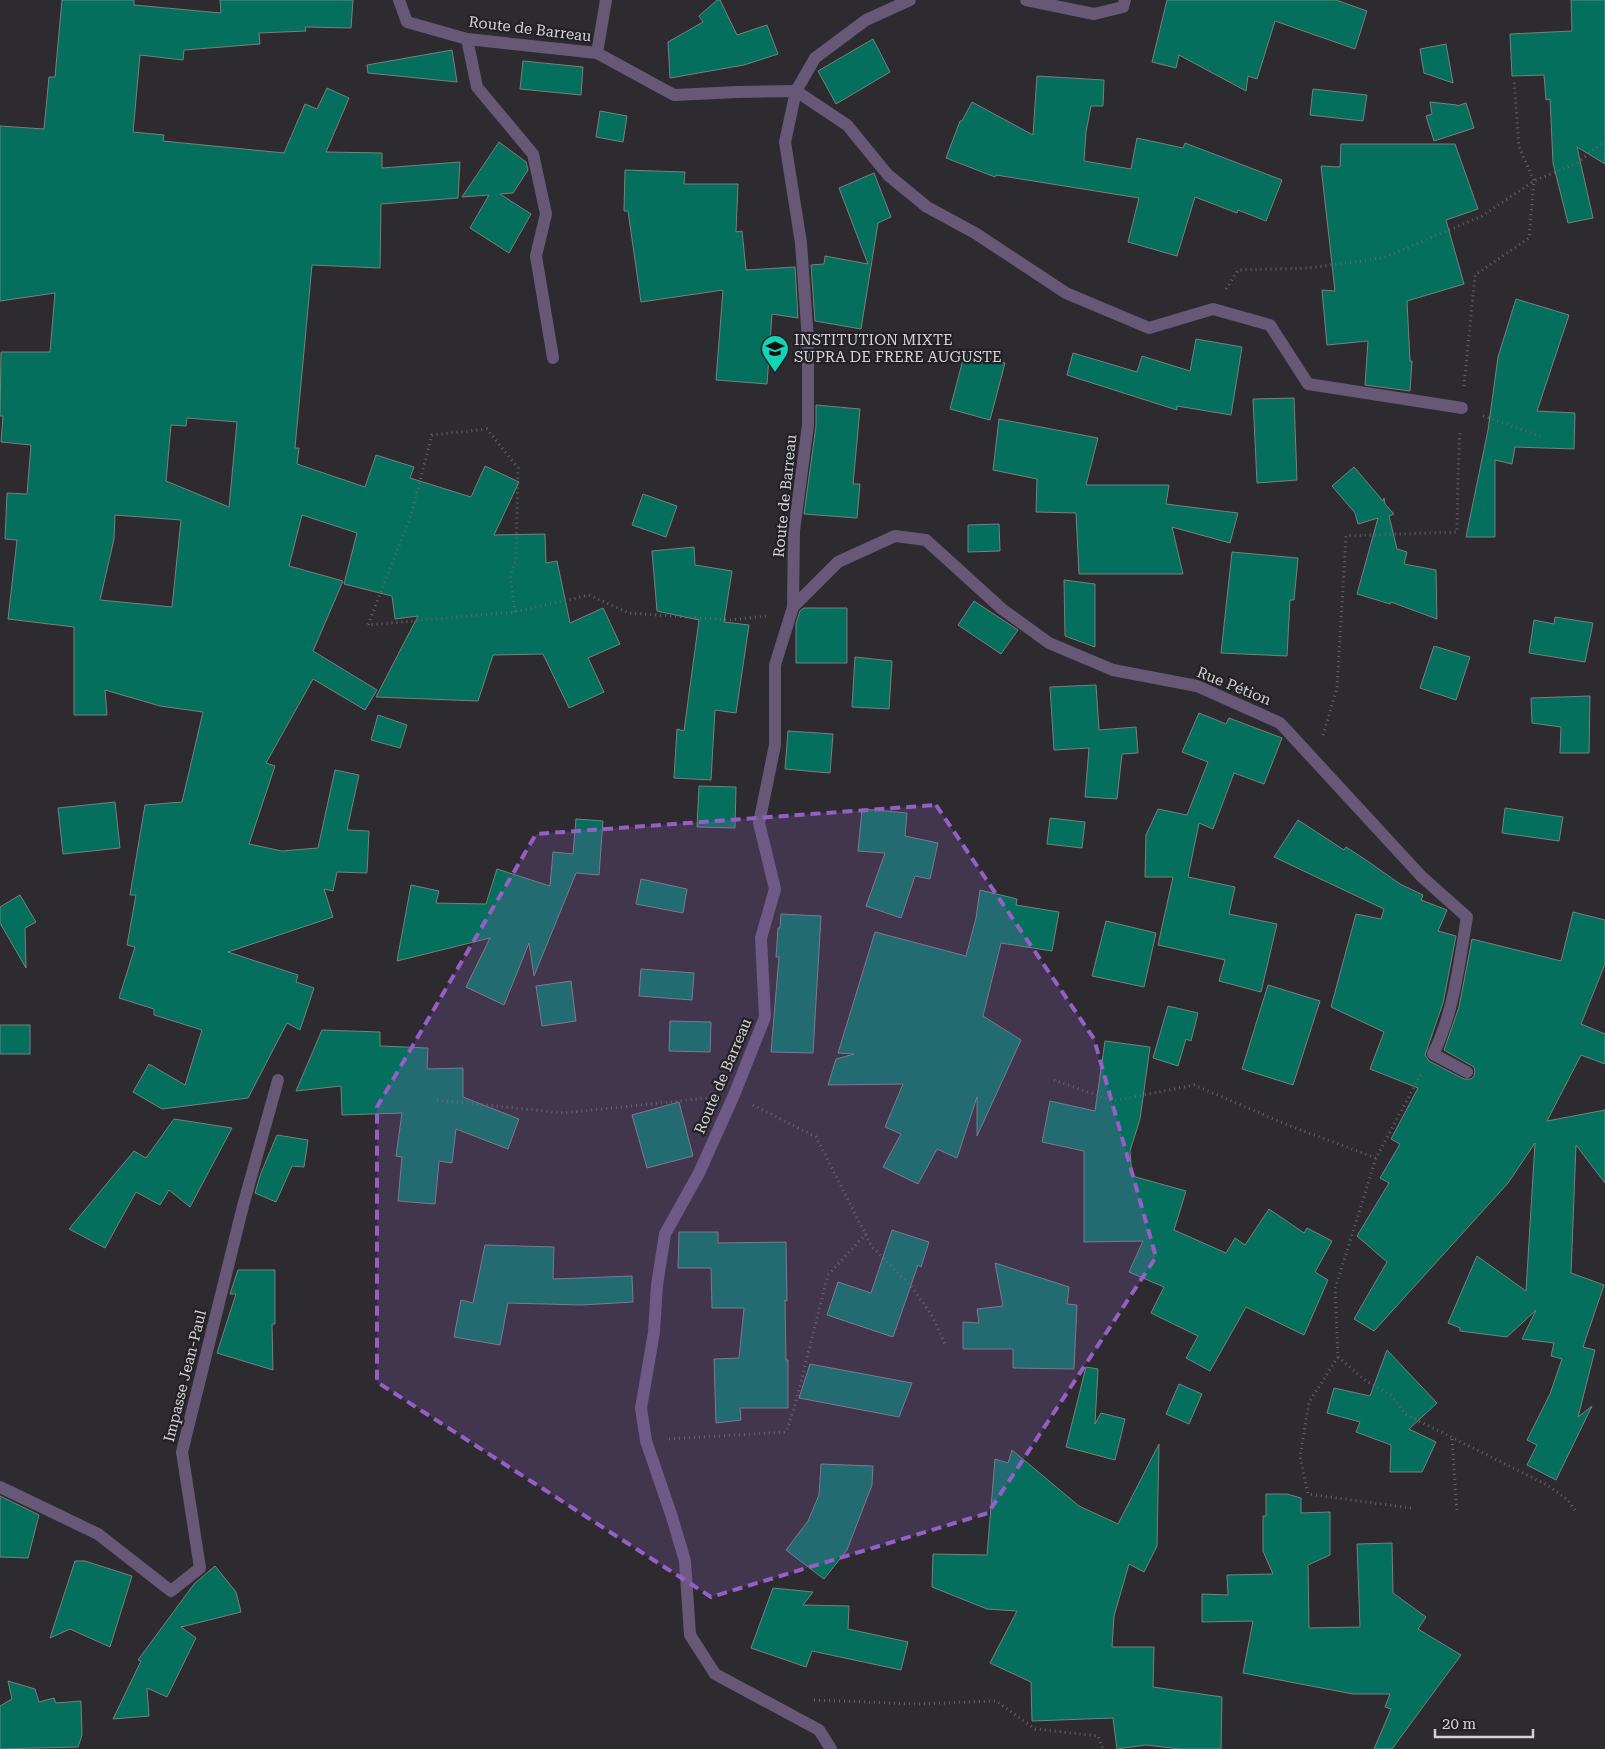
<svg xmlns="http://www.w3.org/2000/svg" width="1605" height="1749" font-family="'Roboto Serif',serif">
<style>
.building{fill:#046f5c;stroke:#79807e;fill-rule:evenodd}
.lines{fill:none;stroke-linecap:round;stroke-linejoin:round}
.path{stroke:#656468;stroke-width:3;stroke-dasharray:1 4;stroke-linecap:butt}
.lane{stroke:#665876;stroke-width:12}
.street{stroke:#665876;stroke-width:12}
.marked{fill:#965ec6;fill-opacity:0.2;stroke:#965ec6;stroke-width:4;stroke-dasharray:10 6;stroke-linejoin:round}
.labels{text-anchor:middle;stroke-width:4.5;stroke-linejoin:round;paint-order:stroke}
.street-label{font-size:15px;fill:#d4d3d6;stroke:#232126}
.poi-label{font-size:15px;fill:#d4d3d6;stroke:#232126;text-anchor:start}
</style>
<rect width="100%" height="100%" fill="#2d2b30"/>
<g class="building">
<path d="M 62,0 L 134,0 L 134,5 L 221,13 L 220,0 L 353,0 L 351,28 L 305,27 L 306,31 L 259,33 L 260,44 L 184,50 L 183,60 L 140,55 L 133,132 L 164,135 L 163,141 L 284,153 L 305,104 L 317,109 L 327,88 L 349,98 L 326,152 L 382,153 L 382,168 L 460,162 L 458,198 L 381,204 L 380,268 L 312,265 L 295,448 L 299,448 L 297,464 L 365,487 L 376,455 L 414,467 L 410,478 L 471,497 L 485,466 L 519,482 L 494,535 L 545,534 L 546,563 L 557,561 L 570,623 L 603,608 L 620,644 L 588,658 L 604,692 L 569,708 L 543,654 L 493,655 L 478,701 L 376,697 L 418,616 L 395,619 L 392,596 L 344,584 L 357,533 L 302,515 L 289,566 L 343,581 L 313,651 L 377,690 L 365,710 L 313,679 L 266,763 L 275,766 L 249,844 L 282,851 L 318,848 L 335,770 L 359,775 L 347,830 L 369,831 L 367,873 L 337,872 L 333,891 L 324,889 L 333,917 L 228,952 L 298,975 L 296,982 L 314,988 L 300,1030 L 287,1023 L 248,1098 L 162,1109 L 133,1092 L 149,1064 L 185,1085 L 202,1030 L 154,1015 L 154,1009 L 119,998 L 135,947 L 127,945 L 136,895 L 130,895 L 145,805 L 182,802 L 203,712 L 160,706 L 105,690 L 107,715 L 74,715 L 74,627 L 8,619 L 17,540 L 5,539 L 7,493 L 27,494 L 31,445 L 1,442 L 3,416 L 0,416 L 1,352 L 50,352 L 55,293 L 0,301 L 0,126 L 44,129 L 49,77 L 55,77 ZM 187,418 L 237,422 L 229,507 L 166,481 L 171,425 L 186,426 ZM 115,515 L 181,520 L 172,607 L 100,600 L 114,539 Z"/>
<path d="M 717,0 L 720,0 L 737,35 L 767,25 L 778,54 L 744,65 L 670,78 L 668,42 L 703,22 L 699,16 Z"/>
<path d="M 1167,0 L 1336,0 L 1367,11 L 1355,49 L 1275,21 L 1257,79 L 1248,76 L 1246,91 L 1179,55 L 1176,68 L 1152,62 Z"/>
<path d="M 1571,0 L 1605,0 L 1605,164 L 1577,147 L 1593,218 L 1568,223 L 1553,163 L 1550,99 L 1546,100 L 1544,75 L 1512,76 L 1510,34 L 1572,31 Z"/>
<path d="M 873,39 L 890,72 L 836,104 L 818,71 Z"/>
<path d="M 1446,44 L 1453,83 L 1424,73 L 1420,49 Z"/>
<path d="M 452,50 L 457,82 L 368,73 L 367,65 Z"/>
<path d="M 523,61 L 583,67 L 581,95 L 520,89 Z"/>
<path d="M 1037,76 L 1104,80 L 1103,106 L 1091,106 L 1086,132 L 1084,161 L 1131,169 L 1137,138 L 1183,148 L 1185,143 L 1282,180 L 1266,221 L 1238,210 L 1237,213 L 1195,197 L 1177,256 L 1128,242 L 1139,198 L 996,175 L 995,177 L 946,158 L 960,121 L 962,121 L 972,102 L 1033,135 Z"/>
<path d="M 1313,89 L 1367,95 L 1363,121 L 1310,115 Z"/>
<path d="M 1430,102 L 1457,105 L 1457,106 L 1466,103 L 1474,128 L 1434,141 L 1426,116 L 1432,114 Z"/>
<path d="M 600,111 L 627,116 L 623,142 L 596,137 Z"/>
<path d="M 499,142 L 526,162 L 528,170 L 513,193 L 500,194 L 531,214 L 509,253 L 470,228 L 489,195 L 462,197 Z"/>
<path d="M 1341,144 L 1455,144 L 1478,209 L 1446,220 L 1464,284 L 1407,301 L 1410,361 L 1412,361 L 1410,391 L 1365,385 L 1368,341 L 1327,345 L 1322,290 L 1335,291 L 1321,166 L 1340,167 Z"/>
<path d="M 625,170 L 685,172 L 684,184 L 738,184 L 736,232 L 742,231 L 746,270 L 795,267 L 798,318 L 772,314 L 767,384 L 716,380 L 723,290 L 641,302 L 628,211 L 624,211 Z"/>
<path d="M 874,173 L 891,217 L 878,223 L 861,329 L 815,321 L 811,265 L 824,264 L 825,256 L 868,264 L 839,188 Z"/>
<path d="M 1516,299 L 1569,315 L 1537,411 L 1575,413 L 1574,449 L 1515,447 L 1512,464 L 1495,460 L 1495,537 L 1466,537 L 1488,430 L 1498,357 Z"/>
<path d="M 1196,339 L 1242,347 L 1231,415 L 1177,406 L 1177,410 L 1067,375 L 1073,353 L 1137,372 L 1142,356 L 1190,371 Z"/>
<path d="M 965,352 L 1005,363 L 990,420 L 950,409 Z"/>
<path d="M 1294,398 L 1297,480 L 1257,483 L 1253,399 Z"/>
<path d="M 816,405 L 860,409 L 853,484 L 860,484 L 857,518 L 804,514 L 816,426 Z"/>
<path d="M 999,419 L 1098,438 L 1086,485 L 1169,485 L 1166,504 L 1238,513 L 1230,543 L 1172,527 L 1183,574 L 1079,574 L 1076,513 L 1036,512 L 1037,479 L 993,470 Z"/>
<path d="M 1354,467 L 1383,501 L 1384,498 L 1385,504 L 1394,514 L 1389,516 L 1397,549 L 1407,552 L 1404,564 L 1436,570 L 1437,619 L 1391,602 L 1390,604 L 1357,594 L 1378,518 L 1358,524 L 1355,513 L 1332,486 Z"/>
<path d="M 643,494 L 677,506 L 666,537 L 632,525 Z"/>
<path d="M 999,524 L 1000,551 L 968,552 L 968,525 Z"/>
<path d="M 694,547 L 695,565 L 732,571 L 724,622 L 749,625 L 736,713 L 715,710 L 711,780 L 674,778 L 677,729 L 684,731 L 699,620 L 657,611 L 652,551 Z"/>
<path d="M 1232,552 L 1298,558 L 1294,600 L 1290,600 L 1287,656 L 1221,653 Z"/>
<path d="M 1064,580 L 1095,584 L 1095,647 L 1065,636 Z"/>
<path d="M 974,601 L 1018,630 L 1001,654 L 958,625 Z"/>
<path d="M 804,608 L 847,608 L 847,663 L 796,663 L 796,624 L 800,611 Z"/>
<path d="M 1555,617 L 1593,623 L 1585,662 L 1529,653 L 1534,620 L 1554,624 Z"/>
<path d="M 1434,646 L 1470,657 L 1456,700 L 1420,688 Z"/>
<path d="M 855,657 L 892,661 L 889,709 L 852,707 Z"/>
<path d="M 1096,685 L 1099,730 L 1136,727 L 1138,753 L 1122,754 L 1117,799 L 1085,797 L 1089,748 L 1054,750 L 1050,687 Z"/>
<path d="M 1590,696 L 1589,753 L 1560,753 L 1561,727 L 1532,723 L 1531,698 Z"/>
<path d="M 1199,713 L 1226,724 L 1229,718 L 1282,738 L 1264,784 L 1234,773 L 1213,829 L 1199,823 L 1188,877 L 1235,887 L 1229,914 L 1277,924 L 1261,992 L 1219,981 L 1225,960 L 1158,945 L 1173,877 L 1145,877 L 1146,835 L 1158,809 L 1187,815 L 1208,762 L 1182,752 Z"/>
<path d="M 378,715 L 407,725 L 400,748 L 371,740 Z"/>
<path d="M 788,731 L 833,734 L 830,773 L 785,769 Z"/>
<path d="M 699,786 L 736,787 L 735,828 L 697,827 Z"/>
<path d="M 115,802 L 120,848 L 63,854 L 58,808 Z"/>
<path d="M 1505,808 L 1563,817 L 1559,841 L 1502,833 Z"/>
<path d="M 862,809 L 907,813 L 905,836 L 938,843 L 930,879 L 915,876 L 901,918 L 866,906 L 885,853 L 858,851 Z"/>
<path d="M 1050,818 L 1085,822 L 1082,848 L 1047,844 Z"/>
<path d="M 576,819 L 603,821 L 599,875 L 576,873 L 534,976 L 529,943 L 504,1005 L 466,987 L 490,938 L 397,961 L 411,885 L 439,891 L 436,903 L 486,904 L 497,869 L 550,886 L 553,852 L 573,854 Z"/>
<path d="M 1298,820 L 1344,850 L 1346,847 L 1366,860 L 1400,884 L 1423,895 L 1421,900 L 1447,910 L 1438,931 L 1456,936 L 1443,1003 L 1425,1055 L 1429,1061 L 1464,1079 L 1471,1079 L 1474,1076 L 1475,1072 L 1474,1067 L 1444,1050 L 1459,1007 L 1472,939 L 1561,961 L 1573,912 L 1605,920 L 1605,964 L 1581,1024 L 1605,1034 L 1605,1064 L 1581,1055 L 1547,1121 L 1605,1110 L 1605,1183 L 1576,1145 L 1571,1273 L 1604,1285 L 1583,1347 L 1595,1350 L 1578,1417 L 1592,1406 L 1556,1480 L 1527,1465 L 1537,1445 L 1527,1440 L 1550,1394 L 1562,1359 L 1551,1356 L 1554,1343 L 1522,1339 L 1536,1310 L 1507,1337 L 1460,1331 L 1460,1328 L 1448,1323 L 1477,1256 L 1526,1291 L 1535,1143 L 1508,1183 L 1374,1331 L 1354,1319 L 1387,1262 L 1357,1236 L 1389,1183 L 1380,1178 L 1400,1144 L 1391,1139 L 1418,1088 L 1370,1069 L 1384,1032 L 1331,1007 L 1356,914 L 1381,919 L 1384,909 L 1274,857 Z"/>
<path d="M 641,879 L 687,889 L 683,913 L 636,904 Z"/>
<path d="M 980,890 L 1017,899 L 1016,905 L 1059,912 L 1052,951 L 1001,943 L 983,1016 L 1021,1040 L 977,1136 L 977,1097 L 957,1158 L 937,1149 L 918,1184 L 883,1167 L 901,1134 L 885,1127 L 903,1084 L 828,1085 L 836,1059 L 854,1054 L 838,1053 L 875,932 L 966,956 L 976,918 Z"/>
<path d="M 20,895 L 36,922 L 25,928 L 26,968 L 0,923 L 0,907 Z"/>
<path d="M 781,914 L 821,916 L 813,1053 L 771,1052 L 779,957 L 776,957 L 778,928 L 780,928 Z"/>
<path d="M 1106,921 L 1156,933 L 1144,987 L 1092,976 Z"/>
<path d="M 641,969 L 694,973 L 692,1000 L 639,996 Z"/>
<path d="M 571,981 L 576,1021 L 542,1026 L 536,986 Z"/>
<path d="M 1268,985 L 1320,1001 L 1293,1085 L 1242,1069 Z"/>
<path d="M 1168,1006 L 1198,1013 L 1191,1041 L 1186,1039 L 1178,1066 L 1153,1058 Z"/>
<path d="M 670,1021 L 711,1022 L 710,1052 L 669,1051 Z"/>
<rect x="0" y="1025" width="30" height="29"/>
<path d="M 322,1030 L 380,1032 L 380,1046 L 428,1048 L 427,1069 L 463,1068 L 463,1097 L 519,1119 L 508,1149 L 456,1129 L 452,1163 L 439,1161 L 435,1204 L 398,1201 L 402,1157 L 396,1156 L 402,1113 L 342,1115 L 341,1086 L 296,1091 Z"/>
<path d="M 1105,1041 L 1150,1047 L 1140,1119 L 1130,1151 L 1132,1176 L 1186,1191 L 1174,1230 L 1226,1253 L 1235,1238 L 1245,1245 L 1269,1209 L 1304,1233 L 1307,1228 L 1332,1241 L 1315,1272 L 1328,1280 L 1304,1335 L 1246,1307 L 1210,1371 L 1186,1358 L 1198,1336 L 1151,1313 L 1164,1287 L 1129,1272 L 1143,1241 L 1084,1242 L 1084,1151 L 1042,1142 L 1050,1101 L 1095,1111 Z"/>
<path d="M 679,1102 L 693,1156 L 647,1168 L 632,1115 Z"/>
<path d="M 174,1119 L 232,1128 L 190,1207 L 169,1190 L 160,1205 L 136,1192 L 105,1248 L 69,1229 L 134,1151 L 146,1158 Z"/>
<path d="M 277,1135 L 308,1140 L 304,1167 L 292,1166 L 276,1202 L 255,1193 L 261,1173 Z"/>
<path d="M 892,1230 L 929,1242 L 921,1267 L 918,1265 L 893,1337 L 827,1315 L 838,1282 L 871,1293 Z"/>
<path d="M 679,1232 L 718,1232 L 718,1243 L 786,1242 L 787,1301 L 785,1300 L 786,1360 L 788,1360 L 788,1408 L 740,1408 L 741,1420 L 716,1423 L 714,1359 L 739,1358 L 744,1308 L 712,1308 L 711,1268 L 678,1268 Z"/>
<path d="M 485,1245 L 554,1247 L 553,1279 L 632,1276 L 633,1302 L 581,1305 L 508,1303 L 500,1345 L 454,1337 L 461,1300 L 473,1303 Z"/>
<path d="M 995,1263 L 1069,1287 L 1067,1304 L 1077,1305 L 1074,1369 L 1013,1368 L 1013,1349 L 963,1349 L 963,1322 L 979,1323 L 977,1309 L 1003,1306 Z"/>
<path d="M 238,1270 L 275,1270 L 275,1324 L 272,1324 L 273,1370 L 217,1353 L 236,1294 L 230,1294 Z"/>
<path d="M 1387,1350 L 1437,1403 L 1409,1429 L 1436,1442 L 1422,1472 L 1390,1472 L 1391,1445 L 1356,1432 L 1360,1422 L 1327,1413 L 1334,1388 L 1370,1396 Z"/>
<path d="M 810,1364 L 912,1383 L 899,1417 L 799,1398 Z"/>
<path d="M 1086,1367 L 1098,1369 L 1095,1424 L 1101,1413 L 1125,1419 L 1115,1460 L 1066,1447 Z"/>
<path d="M 1179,1384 L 1202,1394 L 1189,1424 L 1166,1414 Z"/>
<path d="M 1159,1444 L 1157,1546 L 1144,1572 L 1129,1564 L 1114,1616 L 1112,1647 L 1154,1647 L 1153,1687 L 1222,1697 L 1221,1749 L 1180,1749 L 1146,1745 L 1117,1749 L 1113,1718 L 1032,1721 L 1031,1682 L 990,1663 L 1017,1611 L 987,1609 L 932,1587 L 933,1554 L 987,1555 L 995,1459 L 1008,1463 L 1012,1450 L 1079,1506 L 1118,1524 Z"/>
<path d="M 821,1464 L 873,1466 L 872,1485 L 847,1550 L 824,1579 L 786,1550 L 808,1521 L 819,1495 Z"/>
<path d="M 1266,1494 L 1287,1494 L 1301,1498 L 1301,1513 L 1330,1512 L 1330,1555 L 1308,1565 L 1309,1628 L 1360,1627 L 1357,1544 L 1392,1543 L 1393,1593 L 1426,1617 L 1418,1629 L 1461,1655 L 1392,1749 L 1374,1749 L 1391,1709 L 1385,1707 L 1390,1694 L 1353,1694 L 1243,1673 L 1253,1621 L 1202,1622 L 1202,1594 L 1228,1595 L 1227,1575 L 1273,1574 L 1263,1551 L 1263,1516 L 1266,1516 Z"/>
<path d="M 0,1496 L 39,1515 L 28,1558 L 0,1557 Z"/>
<path d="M 75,1561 L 85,1561 L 132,1576 L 110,1647 L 70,1629 L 50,1638 Z"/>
<path d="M 215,1566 L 236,1592 L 241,1612 L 181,1627 L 196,1638 L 167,1697 L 147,1688 L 149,1716 L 113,1719 L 141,1661 L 138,1660 L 194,1584 Z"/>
<path d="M 773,1588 L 813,1592 L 803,1605 L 849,1606 L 848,1629 L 908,1642 L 901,1670 L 812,1651 L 806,1667 L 751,1648 Z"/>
<path d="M 8,1681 L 35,1689 L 39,1702 L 54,1698 L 56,1703 L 81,1701 L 82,1735 L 78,1747 L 0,1749 L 0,1706 L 12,1699 Z"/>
</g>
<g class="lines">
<g class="path">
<path d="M 1226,289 L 1238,270 L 1309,268 L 1383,258 L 1482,216 L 1534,181 L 1577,163 L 1605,141"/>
<path d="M 1464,386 L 1475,275 L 1529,238 L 1534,181 L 1519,147 L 1514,79"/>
<path d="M 1483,416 L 1543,437"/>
<path d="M 515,612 L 510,576 L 516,560 L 518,468 L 487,429 L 432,435 L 411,515 L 368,625 L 515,612 L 589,595 L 629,613 L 730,620 L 766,616"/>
<path d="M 1323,735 L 1337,688 L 1346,536 L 1457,532 L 1458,476 L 1460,430"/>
<path d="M 1054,1080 L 1113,1101 L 1194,1085 L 1290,1126 L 1376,1158"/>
<path d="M 437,1100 L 564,1113 L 707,1098"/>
<path d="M 753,1105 L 816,1137 L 872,1247 L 911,1286 L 931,1314 L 946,1346"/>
<path d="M 1338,1357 L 1366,1381 L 1392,1396 L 1405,1414 L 1547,1485 L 1568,1500 L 1576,1512"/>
<path d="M 669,1439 L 786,1432 L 794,1409 L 828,1275 L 866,1234"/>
<path d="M 1452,1439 L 1457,1511"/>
<path d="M 1411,1508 L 1308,1494 L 1300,1457 L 1309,1402 L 1338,1357 L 1335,1289 L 1376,1158 L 1421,1074"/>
<path d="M 814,1700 L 915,1704 L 996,1701 L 1035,1729 L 1098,1736 L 1103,1749"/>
</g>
<path class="lane" d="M 467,39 L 477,87 L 533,154 L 546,214 L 536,256 L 553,358"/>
<g class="street">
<path d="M 399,0 L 407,22 L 467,39 L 597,53 L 674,95 L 737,92 L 796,91 L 785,142 L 801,243 L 808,340 L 808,425 L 794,531 L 793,607 L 775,665 L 775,745 L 759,823 L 775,889 L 761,938 L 765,1017 L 734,1095 L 699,1173 L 665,1234 L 657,1285 L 654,1332 L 641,1408 L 646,1441 L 672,1517 L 685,1561 L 690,1635 L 715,1674 L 819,1730 L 831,1749"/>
<path d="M 910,0 L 866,20 L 815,58 L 796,91 L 847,125 L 888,175 L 927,207 L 975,233 L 1066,293 L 1149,328 L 1213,309 L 1270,325 L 1308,384 L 1462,408"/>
<path d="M 1026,0 L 1094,14 L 1123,7 L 1125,0"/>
<path d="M 597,53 L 606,0"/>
<path d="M 793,607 L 838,562 L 895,536 L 926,540 L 1002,609 L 1049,643 L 1113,670 L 1197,686 L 1280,723 L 1422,877 L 1467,917 C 1459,963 1454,1013 1433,1054 L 1467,1072"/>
<path d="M 0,1487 L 98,1534 L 171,1591 L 200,1568 L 182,1452 L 243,1206 L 278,1080"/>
</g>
</g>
<path class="marked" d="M 936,805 L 1094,1039 L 1156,1257 L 988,1513 L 711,1597 L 377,1382 L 377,1107 L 536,834 Z"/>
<defs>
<symbol id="school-pin" viewBox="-11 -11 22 30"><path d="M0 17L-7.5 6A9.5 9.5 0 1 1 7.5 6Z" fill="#11d5b4" stroke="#232126"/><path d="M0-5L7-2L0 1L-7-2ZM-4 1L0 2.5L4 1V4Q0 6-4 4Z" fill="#111"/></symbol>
</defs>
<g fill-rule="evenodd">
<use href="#school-pin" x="759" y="333" width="32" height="43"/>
</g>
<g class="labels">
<g class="street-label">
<text transform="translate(530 29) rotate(7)" y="5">Route de Barreau</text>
<text transform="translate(785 496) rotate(-84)" y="5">Route de Barreau</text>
<text transform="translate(1234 686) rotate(22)" y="5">Rue Pétion</text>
<text transform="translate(723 1076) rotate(-67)" y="5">Route de Barreau</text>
<text transform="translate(185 1376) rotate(-76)" y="5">Impasse Jean-Paul</text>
</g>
<g class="poi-label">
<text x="794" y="345">INSTITUTION MIXTE<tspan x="794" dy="17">SUPRA DE FRERE AUGUSTE</tspan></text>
</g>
</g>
<path d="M1435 1729v8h98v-8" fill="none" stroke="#d4d3d6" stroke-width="2.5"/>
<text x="1442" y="1729" font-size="15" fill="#d4d3d6" stroke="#232126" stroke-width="4" paint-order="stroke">20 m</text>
</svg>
